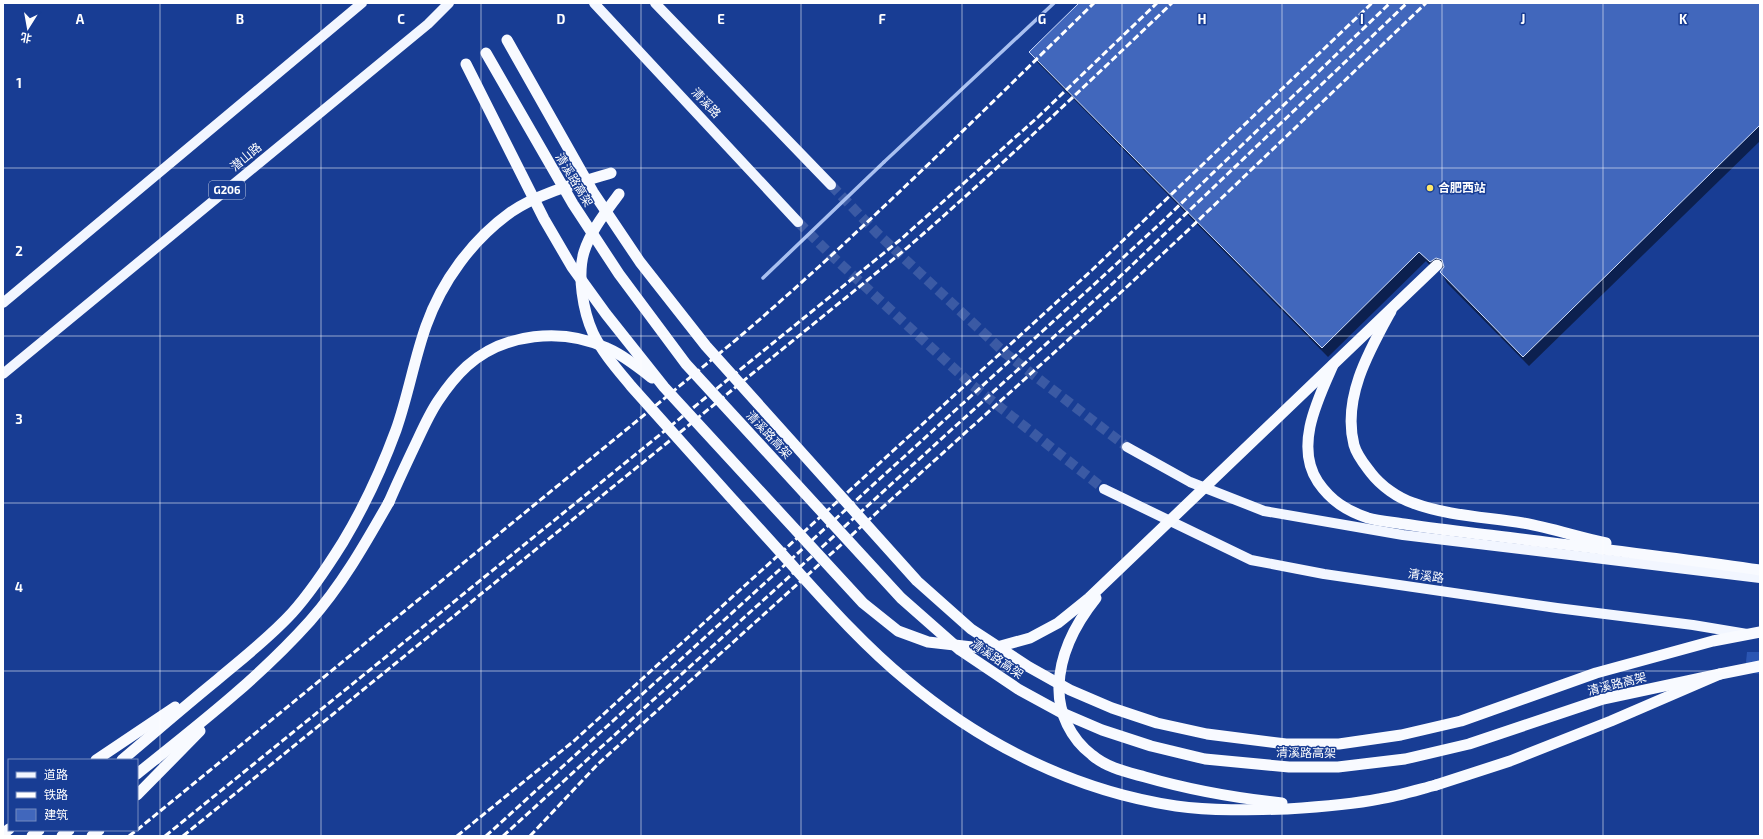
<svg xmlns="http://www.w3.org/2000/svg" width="1763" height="839" font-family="'Exo 2','Noto Sans SC',sans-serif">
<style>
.green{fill:#2b56b3}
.shadow{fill:#0007}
.building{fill:#4167bc;stroke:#d0defb}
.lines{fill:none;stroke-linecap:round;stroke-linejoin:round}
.primary-tunnel{stroke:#3b5aa4;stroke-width:10;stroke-dasharray:10 5;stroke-linecap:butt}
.pedestrian{stroke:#a9c0f0;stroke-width:3.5}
.primary{stroke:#f2f6ff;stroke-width:10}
.trunk{stroke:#f8faff;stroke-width:11}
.rail{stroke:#fff;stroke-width:3;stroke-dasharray:7 3;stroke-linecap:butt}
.pedestrian-bridge{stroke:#a9c0f0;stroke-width:3.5}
.trunk-bridge{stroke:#f8faff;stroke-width:11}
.grid{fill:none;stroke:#fff;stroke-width:1;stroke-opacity:0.55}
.poi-dot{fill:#ffe868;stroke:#183d94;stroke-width:1.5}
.labels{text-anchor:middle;stroke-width:3;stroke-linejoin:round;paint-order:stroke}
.shield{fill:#183d94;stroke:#bac5df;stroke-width:1}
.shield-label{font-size:11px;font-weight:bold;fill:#fff}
.street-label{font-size:12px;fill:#fff;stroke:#183d94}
.poi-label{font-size:12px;font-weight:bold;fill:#fff;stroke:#183d94;text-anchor:start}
.grid-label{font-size:13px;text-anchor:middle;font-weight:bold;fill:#fff;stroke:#183d94;stroke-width:3;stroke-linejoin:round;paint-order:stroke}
</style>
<rect width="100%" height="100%" fill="#183d94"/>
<path class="green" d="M 1747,652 L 1760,652 L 1760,674 L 1745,672 Z"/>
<path class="shadow" d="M 1080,3 L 1760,3 L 1760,141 L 1529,366 L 1447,283 L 1441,272 L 1445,266 L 1436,272 L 1426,261 L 1328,357 L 1037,62 L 1031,52 Z"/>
<path class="building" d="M 1079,3 L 1760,3 L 1760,125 L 1523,357 L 1440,272 L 1444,267 L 1442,260 L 1436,258 L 1430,262 L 1419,252 L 1322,348 L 1029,52 Z"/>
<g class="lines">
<g class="primary-tunnel">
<path d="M 831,185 L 877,233 L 1005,353 L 1127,447"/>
<path d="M 798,222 L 832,256 L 972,385 L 1104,489"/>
</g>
<path class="pedestrian" d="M 884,162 L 1054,3"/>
<g class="primary">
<path d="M 594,3 L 798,222"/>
<path d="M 655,3 L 831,185"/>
<path d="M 3,303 L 362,3"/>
<path d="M 3,374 L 428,24 L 449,3"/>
<path d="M 1127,447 L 1190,482 L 1264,511 L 1403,535 L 1760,578"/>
<path d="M 1104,489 L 1251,560 L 1324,574 L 1557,608 L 1693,625 L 1747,634"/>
</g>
<g class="trunk">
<path d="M 1391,311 C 1369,351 1342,398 1354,445 C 1357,456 1365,465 1371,473 C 1381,486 1398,498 1413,503 C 1448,516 1487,517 1523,523 C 1551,528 1578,537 1606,543"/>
<path d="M 1333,365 C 1318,399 1294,446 1318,482 C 1331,501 1347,511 1368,518 C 1379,521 1392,522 1404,524 C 1435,529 1466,532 1497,536 C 1585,547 1672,557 1760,570"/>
<path d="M 96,760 L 175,707"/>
<path d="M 122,760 C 154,733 185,706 217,680 C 243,658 269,638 292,613 C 311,592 328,566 343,542 C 364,507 382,468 396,430 C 408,396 414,360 426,326 C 442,281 472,240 511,212 C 539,193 579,183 611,173"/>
<path d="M 137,774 C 197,726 258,679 310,621 C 342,585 365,544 389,502"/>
<path d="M 1436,785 L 1510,761 L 1611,721 L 1720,674 L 1760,666"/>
<path d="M 137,795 L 200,731"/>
<path d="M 3,834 L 9,829"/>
<path d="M 32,836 L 39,830"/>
<path d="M 62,836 L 69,830"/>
<path d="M 92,836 L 99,830"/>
</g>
<g class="rail">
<path d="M 137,830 L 737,339 C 861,233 977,117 1094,3"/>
<path d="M 129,836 L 137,830"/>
<path d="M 165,836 L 900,240 L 1038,117 L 1157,3"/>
<path d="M 183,836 L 907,248 C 998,169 1085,86 1172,3"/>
<path d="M 457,836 L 575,740 L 1092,270 L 1372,3"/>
<path d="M 486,836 L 1100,279 L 1166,218 L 1390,3"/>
<path d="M 503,836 L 1109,287 L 1407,3"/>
<path d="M 530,836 L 598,764 L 1118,295 L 1184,234 L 1426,3"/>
</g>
<path class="pedestrian-bridge" d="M 763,278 L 884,162"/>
<g class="trunk-bridge">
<path d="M 507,40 L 593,192 L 640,262 L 706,346 L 917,581 L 971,629 L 1029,667 L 1070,690 L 1112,708 L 1157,723 L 1207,734 L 1286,744 L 1339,744 L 1401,735 L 1461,721 L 1596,673 L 1713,641 L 1760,632"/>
<path d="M 486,53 L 573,204 L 619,274 L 686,364 L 901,598 L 960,650 L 1018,689 L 1060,712 L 1102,730 L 1151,746 L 1205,759 L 1289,767 L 1338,767 L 1405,759 L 1469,744 L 1603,699 L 1720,674"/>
<path d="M 466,64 L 544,219 L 572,267 L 606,314 L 664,387 L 863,603 L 898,631 L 928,642 L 990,649 L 1030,638 L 1058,623 L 1089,598 L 1437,265"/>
<path d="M 619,194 C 606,212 591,230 584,252 C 577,275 583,311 593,333 C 602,352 617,369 631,386 C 681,442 732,499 783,555 C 822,598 861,643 906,680 C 983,745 1076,791 1176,806 C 1212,811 1250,810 1287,809 C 1318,807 1349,805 1379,799 C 1398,796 1417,790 1436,785"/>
<path d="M 389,502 C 398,481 408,460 418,439 C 424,426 430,413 438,401 C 446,389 456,376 467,366 C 504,333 562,327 607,348 C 623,355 638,367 652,378"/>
<path d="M 1096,598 C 1076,623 1060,654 1059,686 C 1058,713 1071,739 1092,755 C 1107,768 1127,772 1145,777 C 1190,790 1236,798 1282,803"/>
</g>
</g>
<path class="grid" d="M 160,3 L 160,836M 321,3 L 321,836M 481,3 L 481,836M 641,3 L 641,836M 801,3 L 801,836M 962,3 L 962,836M 1122,3 L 1122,836M 1282,3 L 1282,836M 1442,3 L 1442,836M 1603,3 L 1603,836M 3,168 L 1760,168M 3,336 L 1760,336M 3,503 L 1760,503M 3,671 L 1760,671"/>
<circle class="poi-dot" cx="1430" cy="188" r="4"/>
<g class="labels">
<rect class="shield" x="209" y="181" width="36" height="18" rx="3"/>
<g class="shield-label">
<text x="227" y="194">G206</text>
</g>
<g class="street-label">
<text transform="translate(706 103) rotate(47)" y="4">清溪路</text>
<text transform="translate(246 157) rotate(-40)" y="4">潜山路</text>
<text transform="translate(574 180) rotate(59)" y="4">清溪路高架</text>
<text transform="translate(769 435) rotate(47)" y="4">清溪路高架</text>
<text transform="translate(1426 576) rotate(8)" y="4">清溪路</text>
<text transform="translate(997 659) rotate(34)" y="4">清溪路高架</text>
<text transform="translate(1617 684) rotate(-14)" y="4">清溪路高架</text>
<text transform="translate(1306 753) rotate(1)" y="4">清溪路高架</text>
</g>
<g class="poi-label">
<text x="1438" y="192">合肥西站</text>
</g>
</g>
<g class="grid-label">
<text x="80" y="24">A</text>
<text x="240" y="24">B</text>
<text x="401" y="24">C</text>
<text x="561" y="24">D</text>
<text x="721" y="24">E</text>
<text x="882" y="24">F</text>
<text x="1042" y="24">G</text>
<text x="1202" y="24">H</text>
<text x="1362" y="24">I</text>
<text x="1523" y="24">J</text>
<text x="1683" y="24">K</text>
<text x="19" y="88">1</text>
<text x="19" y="256">2</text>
<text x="19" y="424">3</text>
<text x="19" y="592">4</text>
</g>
<rect width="1763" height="839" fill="none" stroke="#ffffff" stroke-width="8"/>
<rect x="8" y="759" width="130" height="72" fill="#183d94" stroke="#748bbf"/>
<rect x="16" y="772" width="20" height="6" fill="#f2f6ff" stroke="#748bbf"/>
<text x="44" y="779" font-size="12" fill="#ffffff">道路</text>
<rect x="16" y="792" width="20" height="6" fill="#ffffff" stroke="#748bbf"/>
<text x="44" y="799" font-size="12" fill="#ffffff">铁路</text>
<rect x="16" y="809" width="20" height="12" fill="#4167bc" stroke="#748bbf"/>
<text x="44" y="819" font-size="12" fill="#ffffff">建筑</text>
<g transform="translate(28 28) rotate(191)" stroke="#183d94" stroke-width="3" paint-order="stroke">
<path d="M0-3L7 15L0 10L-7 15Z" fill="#ffffff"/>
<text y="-6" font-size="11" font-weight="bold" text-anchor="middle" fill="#ffffff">北</text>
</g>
</svg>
